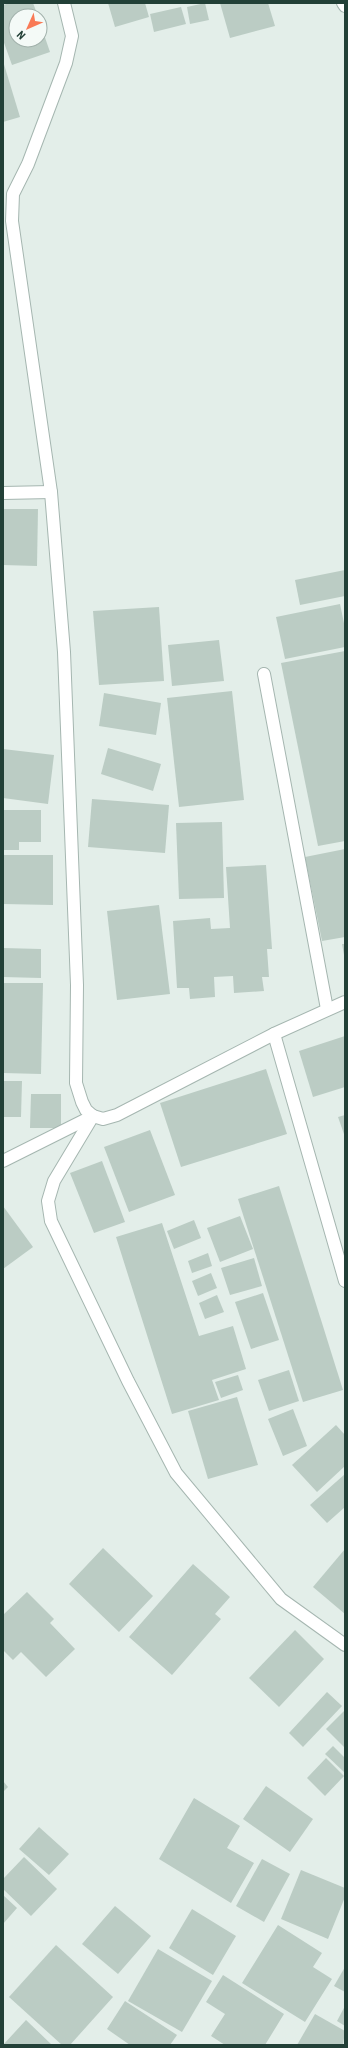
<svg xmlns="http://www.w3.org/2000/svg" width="348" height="2048" font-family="'Roboto Condensed',sans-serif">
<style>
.building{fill:#bbccc4}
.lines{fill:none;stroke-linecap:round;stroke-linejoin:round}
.minor-casing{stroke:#a5b6b0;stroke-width:14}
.tertiary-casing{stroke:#a5b6b0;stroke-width:14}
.minor{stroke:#fff;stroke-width:12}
.tertiary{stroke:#fff;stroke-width:12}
</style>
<rect width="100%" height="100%" fill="#e3eee9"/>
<g class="building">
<path d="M 10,3 L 33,3 L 38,16 L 16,16 L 16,40 L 40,40 L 40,23 L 50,52 L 12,65 L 3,40 L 3,5 Z"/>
<path d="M 108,3 L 145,3 L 149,17 L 115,27 Z"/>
<path d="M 205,3 L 209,20 L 190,24 L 187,7 Z"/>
<path d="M 220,3 L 268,3 L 275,26 L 230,38 Z"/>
<path d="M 181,7 L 186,24 L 154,32 L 150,14 Z"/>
<path d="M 3,61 L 20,117 L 3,122 Z"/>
<path d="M 3,509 L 38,509 L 37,566 L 3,565 Z"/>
<path d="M 345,570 L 345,596 L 300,605 L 295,580 Z"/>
<path d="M 340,604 L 345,628 L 345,647 L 285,659 L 276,617 Z"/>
<path d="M 159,607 L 164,681 L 99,685 L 93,611 Z"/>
<path d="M 219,640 L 224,681 L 172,686 L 168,645 Z"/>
<path d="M 345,651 L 345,841 L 318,846 L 281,663 Z"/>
<path d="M 232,691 L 244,800 L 179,807 L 167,698 Z"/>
<path d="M 104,693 L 161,703 L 156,735 L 99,726 Z"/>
<path d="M 108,748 L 161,764 L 153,791 L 101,774 Z"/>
<path d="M 3,749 L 54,755 L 48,804 L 3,798 Z"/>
<path d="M 92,799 L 169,805 L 165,853 L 88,847 Z"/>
<path d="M 3,810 L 41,810 L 41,842 L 19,842 L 19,850 L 3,850 Z"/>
<path d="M 222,822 L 224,898 L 179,899 L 176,823 Z"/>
<path d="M 345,849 L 345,937 L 322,941 L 305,857 Z"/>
<path d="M 3,855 L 53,855 L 53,905 L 3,904 Z"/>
<path d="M 266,865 L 272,949 L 267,949 L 269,977 L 262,977 L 264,991 L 234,993 L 233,976 L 214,977 L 215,997 L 190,999 L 189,988 L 177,988 L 173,921 L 210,918 L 211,929 L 230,928 L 226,867 Z"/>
<path d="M 159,905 L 170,994 L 117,1000 L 107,911 Z"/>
<path d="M 342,944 L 345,944 L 345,955 L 344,955 Z"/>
<path d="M 3,948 L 41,949 L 41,978 L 3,977 Z"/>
<path d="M 3,983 L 43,983 L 41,1074 L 3,1073 Z"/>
<path d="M 345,1036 L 345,1087 L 313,1097 L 299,1051 Z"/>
<path d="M 266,1069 L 287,1134 L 181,1167 L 160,1103 Z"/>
<path d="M 3,1081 L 22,1081 L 21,1117 L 3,1117 Z"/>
<path d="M 31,1094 L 61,1094 L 61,1128 L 30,1128 Z"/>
<path d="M 345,1115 L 345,1137 L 338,1117 Z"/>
<path d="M 150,1130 L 175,1195 L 129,1212 L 104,1147 Z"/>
<path d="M 102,1161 L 125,1222 L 94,1233 L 70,1173 Z"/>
<path d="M 279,1186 L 343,1390 L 303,1402 L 238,1199 Z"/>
<path d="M 3,1206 L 33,1247 L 3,1269 Z"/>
<path d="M 240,1216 L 253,1249 L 220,1262 L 207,1228 Z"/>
<path d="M 194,1220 L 201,1238 L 174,1249 L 167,1231 Z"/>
<path d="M 162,1223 L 199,1336 L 233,1326 L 246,1369 L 212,1380 L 219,1400 L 172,1414 L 116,1237 Z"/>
<path d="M 208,1253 L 212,1266 L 192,1273 L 188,1261 Z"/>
<path d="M 254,1258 L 262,1286 L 230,1295 L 221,1268 Z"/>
<path d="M 211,1273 L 217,1288 L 198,1296 L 192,1281 Z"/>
<path d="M 263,1293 L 279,1340 L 251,1349 L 235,1302 Z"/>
<path d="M 217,1295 L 224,1312 L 205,1319 L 199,1303 Z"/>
<path d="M 289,1370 L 299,1401 L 269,1411 L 258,1380 Z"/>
<path d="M 238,1375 L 243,1390 L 221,1398 L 215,1382 Z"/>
<path d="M 237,1397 L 258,1465 L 208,1479 L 188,1411 Z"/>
<path d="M 293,1409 L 307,1446 L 283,1456 L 268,1419 Z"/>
<path d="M 336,1425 L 345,1435 L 345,1466 L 317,1492 L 292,1465 Z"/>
<path d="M 345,1474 L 345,1507 L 327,1523 L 310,1505 Z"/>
<path d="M 103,1548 L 153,1596 L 119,1632 L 69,1584 Z"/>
<path d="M 345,1549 L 345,1614 L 313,1587 Z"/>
<path d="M 193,1564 L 230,1597 L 215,1614 L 221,1619 L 172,1675 L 129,1637 Z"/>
<path d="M 27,1592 L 54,1619 L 50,1623 L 75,1649 L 46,1677 L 21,1652 L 13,1660 L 3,1650 L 3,1615 Z"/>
<path d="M 295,1630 L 324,1659 L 279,1707 L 249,1678 Z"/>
<path d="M 327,1692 L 342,1706 L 303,1747 L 289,1733 Z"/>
<path d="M 345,1710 L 345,1748 L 326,1729 Z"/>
<path d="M 333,1746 L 345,1758 L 345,1773 L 325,1754 Z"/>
<path d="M 326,1758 L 344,1776 L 325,1796 L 307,1778 Z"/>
<path d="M 3,1781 L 8,1787 L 3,1792 Z"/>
<path d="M 266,1786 L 313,1819 L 290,1852 L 243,1819 Z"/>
<path d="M 194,1798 L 240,1826 L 227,1848 L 254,1863 L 231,1903 L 159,1859 Z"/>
<path d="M 39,1827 L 69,1854 L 49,1875 L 19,1849 Z"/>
<path d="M 24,1857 L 57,1889 L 31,1916 L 3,1889 L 3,1879 Z"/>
<path d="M 262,1859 L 290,1874 L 264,1922 L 236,1906 Z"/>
<path d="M 301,1870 L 345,1888 L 345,1897 L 328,1939 L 281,1919 Z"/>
<path d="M 3,1895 L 17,1908 L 3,1924 Z"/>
<path d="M 115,1906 L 151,1936 L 118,1974 L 82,1944 Z"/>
<path d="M 192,1909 L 236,1936 L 213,1975 L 169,1948 Z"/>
<path d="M 278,1925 L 322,1953 L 313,1967 L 332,1979 L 305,2022 L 242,1983 Z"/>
<path d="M 56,1945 L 113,1997 L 70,2045 L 62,2045 L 9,1997 Z"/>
<path d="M 158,1949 L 212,1981 L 182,2032 L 128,2001 Z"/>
<path d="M 345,1967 L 345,1992 L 334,1986 Z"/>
<path d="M 223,1975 L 284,2014 L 265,2045 L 225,2045 L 211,2036 L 225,2014 L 206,2002 Z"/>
<path d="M 125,2001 L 177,2035 L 170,2045 L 130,2045 L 107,2029 Z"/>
<path d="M 345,2006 L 345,2026 L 337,2021 Z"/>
<path d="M 315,2014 L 345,2031 L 343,2045 L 297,2045 Z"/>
<path d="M 26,2020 L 52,2045 L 3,2045 Z"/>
</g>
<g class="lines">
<defs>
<g id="minor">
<path d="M 343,3 L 345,6"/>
<path d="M 3,493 L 51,492"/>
<path d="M 264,674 L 327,1009"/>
<path d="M 274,1034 L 345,1281"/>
<path d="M 93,1116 L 54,1181 L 48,1201 L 51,1221 L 128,1381 L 176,1473 L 281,1599 L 345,1645"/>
<path d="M 3,1161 L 93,1116"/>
</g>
<path id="tertiary" d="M 64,3 L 72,36 L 66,63 L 28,164 L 13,194 L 12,221 L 51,492 L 64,652 L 77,985 L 76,1083 L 82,1102 L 86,1110 L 93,1116 L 103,1119 L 117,1115 L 274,1034 L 345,1002"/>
</defs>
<use href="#minor" class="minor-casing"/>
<use href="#tertiary" class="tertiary-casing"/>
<use href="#minor" class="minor"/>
<use href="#tertiary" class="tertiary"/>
</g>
<rect width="348" height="2048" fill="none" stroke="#224037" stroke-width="8"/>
<g transform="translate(28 28) rotate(225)"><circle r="19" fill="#f4faf7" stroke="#a0b0aa"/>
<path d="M0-3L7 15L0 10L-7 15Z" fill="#f97a56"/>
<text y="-6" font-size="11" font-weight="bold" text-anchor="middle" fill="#224037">N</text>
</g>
</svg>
